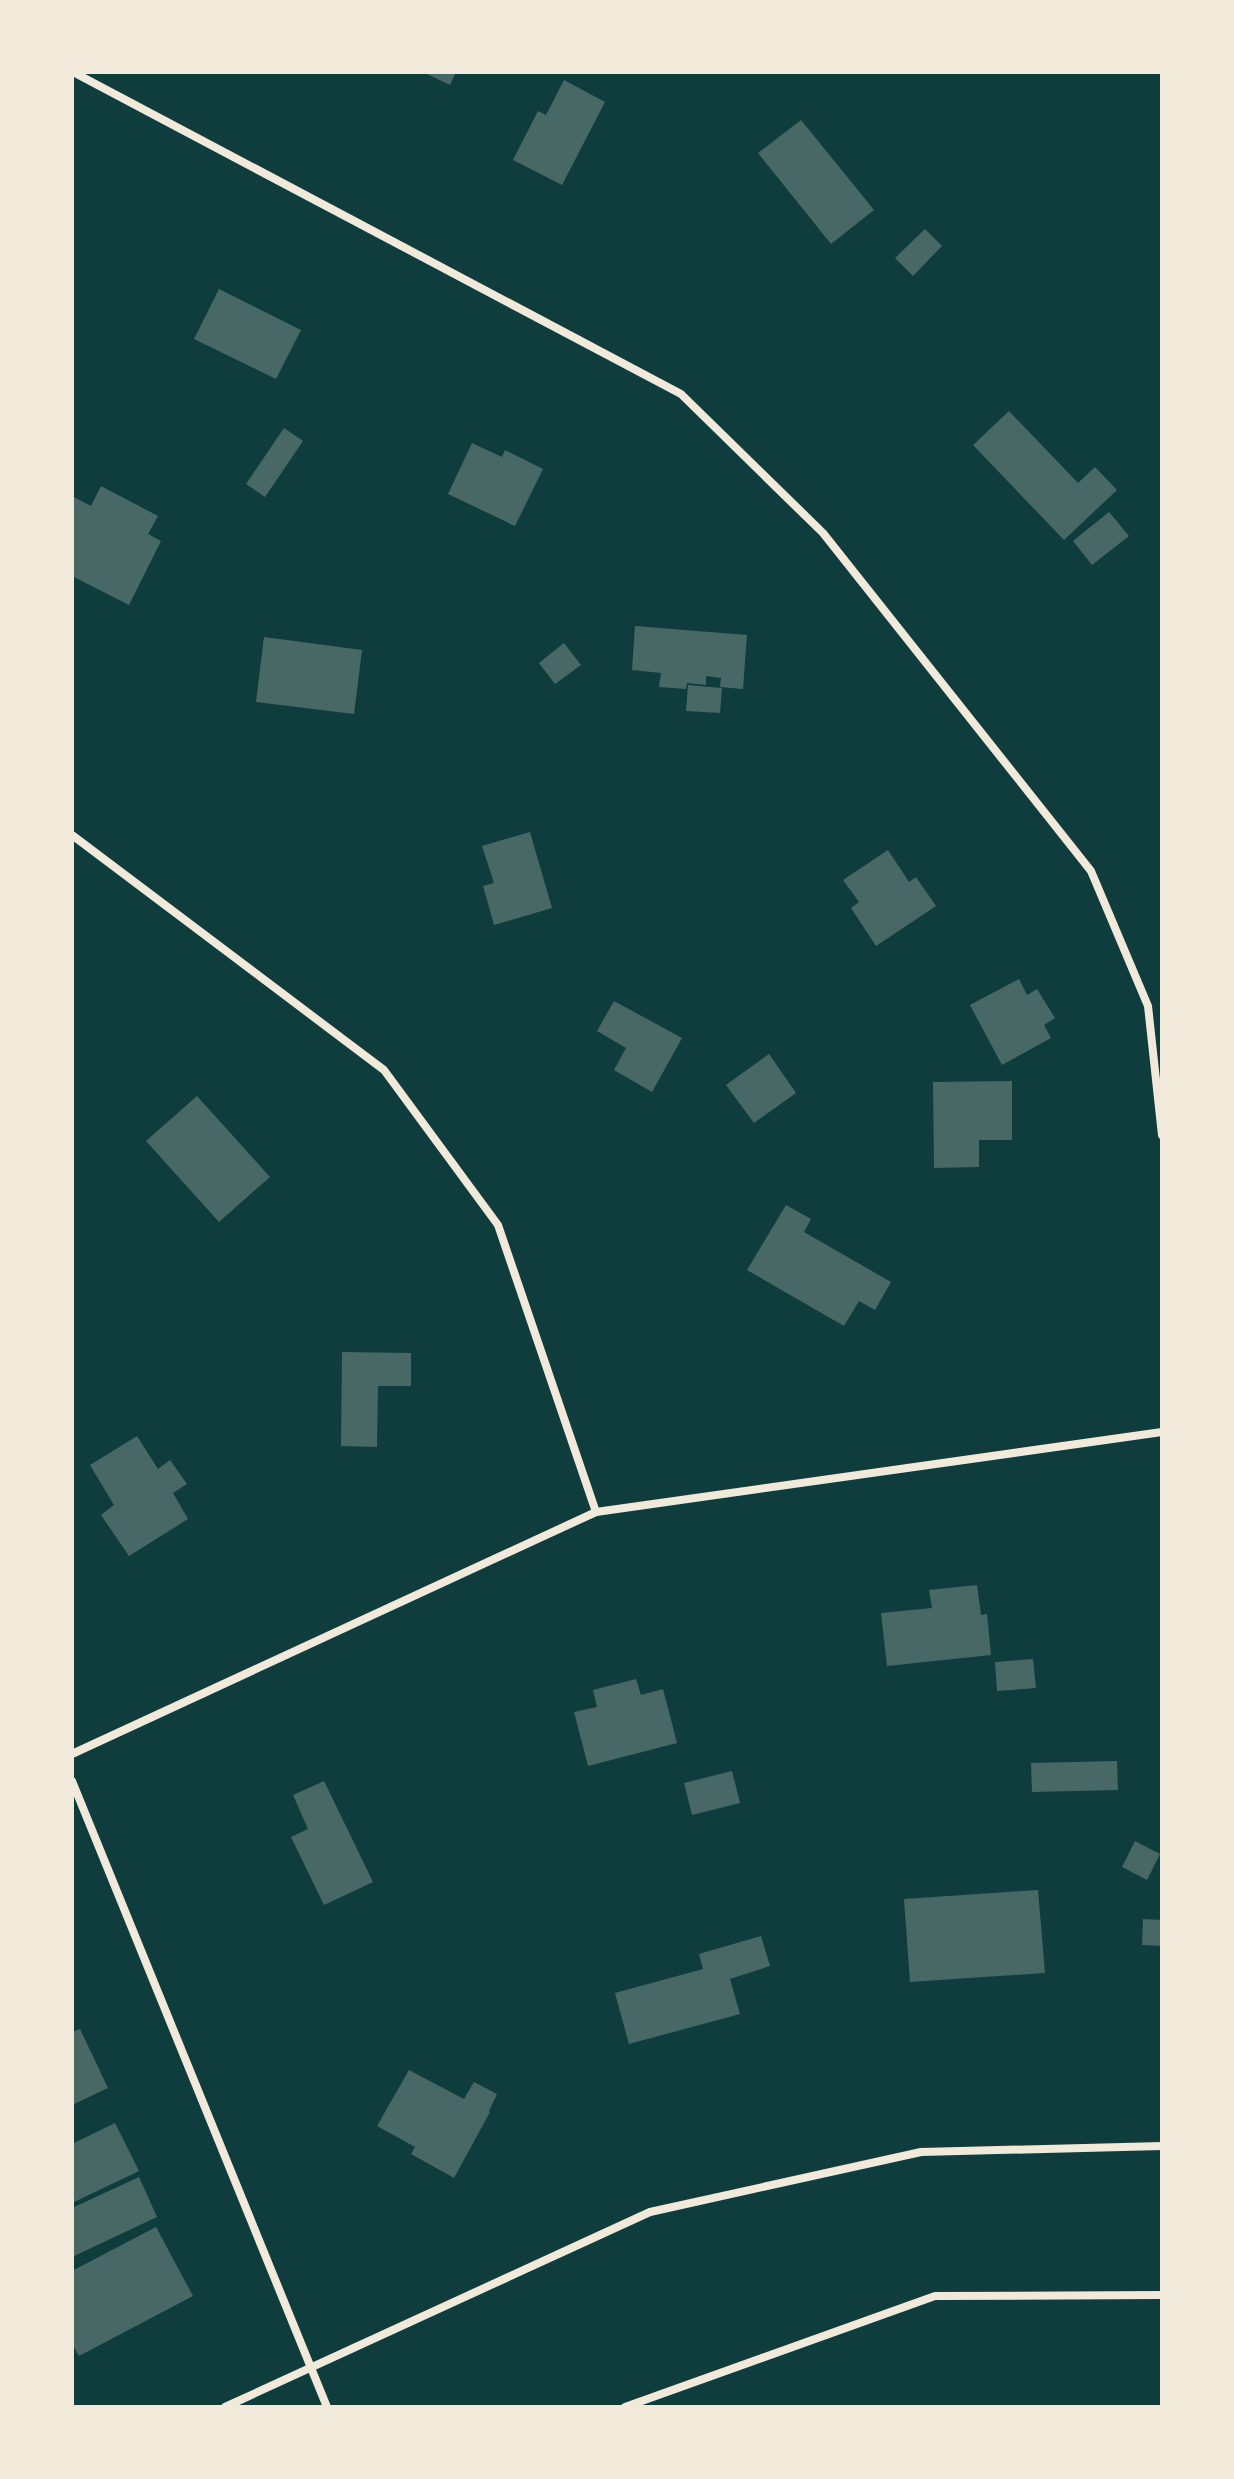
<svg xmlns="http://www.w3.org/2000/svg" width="1234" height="2479" font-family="Barlow,sans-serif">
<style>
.building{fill:#486865}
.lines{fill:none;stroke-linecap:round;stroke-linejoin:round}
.minor{stroke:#f1e9da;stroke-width:8}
</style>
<rect width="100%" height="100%" fill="#0f3d3e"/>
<g class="building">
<path d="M 428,72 L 456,72 L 450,85 L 427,74 Z"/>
<path d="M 564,80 L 605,102 L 562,185 L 513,160 L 538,111 L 546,115 Z"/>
<path d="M 801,120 L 874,210 L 831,244 L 758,153 Z"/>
<path d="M 925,229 L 942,246 L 913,276 L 895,258 Z"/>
<path d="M 219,289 L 301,330 L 276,379 L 194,339 Z"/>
<path d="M 1009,411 L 1078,483 L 1095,467 L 1117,490 L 1064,540 L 973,445 Z"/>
<path d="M 284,428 L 303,441 L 265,497 L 246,484 Z"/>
<path d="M 472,443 L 502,457 L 505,450 L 543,469 L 515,526 L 448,494 Z"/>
<path d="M 101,486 L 158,516 L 148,534 L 161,541 L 129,605 L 72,576 L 72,496 L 91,506 Z"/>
<path d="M 1109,512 L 1129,536 L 1092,565 L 1073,541 Z"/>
<path d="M 635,626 L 747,635 L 743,689 L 720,687 L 721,678 L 706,676 L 706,685 L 687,683 L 686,689 L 659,687 L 661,673 L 632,670 Z"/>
<path d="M 264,637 L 362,650 L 354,714 L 256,702 Z"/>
<path d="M 564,643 L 581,665 L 555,684 L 539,663 Z"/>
<path d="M 688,685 L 722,688 L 720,713 L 686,711 Z"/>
<path d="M 530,832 L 552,908 L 494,925 L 483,886 L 494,883 L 482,846 Z"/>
<path d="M 888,850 L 909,882 L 916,877 L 936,906 L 876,946 L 851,908 L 859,902 L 843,880 Z"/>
<path d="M 1019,979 L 1027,995 L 1037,989 L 1055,1018 L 1044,1025 L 1051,1038 L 1002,1065 L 970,1005 Z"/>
<path d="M 614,1001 L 682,1038 L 652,1092 L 614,1070 L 626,1048 L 597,1031 Z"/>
<path d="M 769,1054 L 796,1093 L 754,1123 L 726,1085 Z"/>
<path d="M 1012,1081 L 1012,1140 L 979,1140 L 979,1167 L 934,1168 L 933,1082 Z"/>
<path d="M 197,1096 L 270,1177 L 219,1222 L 146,1141 Z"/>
<path d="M 786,1205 L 811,1219 L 804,1232 L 891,1282 L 875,1310 L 859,1301 L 844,1326 L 747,1270 Z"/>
<path d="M 342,1352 L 411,1353 L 411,1386 L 378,1386 L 377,1447 L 341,1446 Z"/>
<path d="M 137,1436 L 158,1469 L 170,1460 L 187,1484 L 173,1493 L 188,1519 L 129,1556 L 101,1515 L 114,1505 L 90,1465 Z"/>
<path d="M 977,1585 L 981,1615 L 987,1614 L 991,1655 L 887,1666 L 881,1613 L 932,1608 L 929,1590 Z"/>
<path d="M 1033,1659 L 1036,1688 L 997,1691 L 995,1662 Z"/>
<path d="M 636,1679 L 641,1695 L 663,1689 L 677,1743 L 588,1766 L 574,1712 L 597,1707 L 593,1690 Z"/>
<path d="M 1117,1761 L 1118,1790 L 1032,1792 L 1031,1763 Z"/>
<path d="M 732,1771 L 740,1803 L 692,1815 L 684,1783 Z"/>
<path d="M 324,1781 L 373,1882 L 324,1905 L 291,1837 L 308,1829 L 293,1795 Z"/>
<path d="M 1135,1841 L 1160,1854 L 1147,1880 L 1122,1867 Z"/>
<path d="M 1038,1890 L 1045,1973 L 910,1982 L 904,1899 Z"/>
<path d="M 1143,1919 L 1162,1920 L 1162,1946 L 1142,1945 Z"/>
<path d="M 761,1936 L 770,1966 L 730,1979 L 740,2014 L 629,2044 L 615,1993 L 703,1969 L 699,1954 Z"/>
<path d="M 80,2029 L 108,2088 L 72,2105 L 72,2032 Z"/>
<path d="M 409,2070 L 464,2099 L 474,2082 L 497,2094 L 489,2111 L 490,2112 L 454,2178 L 411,2154 L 415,2147 L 377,2126 Z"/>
<path d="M 115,2123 L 139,2171 L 72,2203 L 72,2144 Z"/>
<path d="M 139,2177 L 157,2217 L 72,2257 L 72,2208 Z"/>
<path d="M 156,2227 L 193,2296 L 79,2356 L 72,2344 L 72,2271 Z"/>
</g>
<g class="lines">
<g class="minor">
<path d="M 73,72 L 681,394 L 823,533 L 1091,871 L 1148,1006 L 1162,1135"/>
<path d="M 72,835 L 384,1070 L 498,1225 L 596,1512"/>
<path d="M 72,1754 L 596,1512 L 1162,1432"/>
<path d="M 72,1781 L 327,2407"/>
<path d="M 225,2407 L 650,2212 L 921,2152 L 1162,2146"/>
<path d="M 625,2407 L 935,2296 L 1162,2295"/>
</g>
</g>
<rect width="1234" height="2479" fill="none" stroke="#f1e9da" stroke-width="148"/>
</svg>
